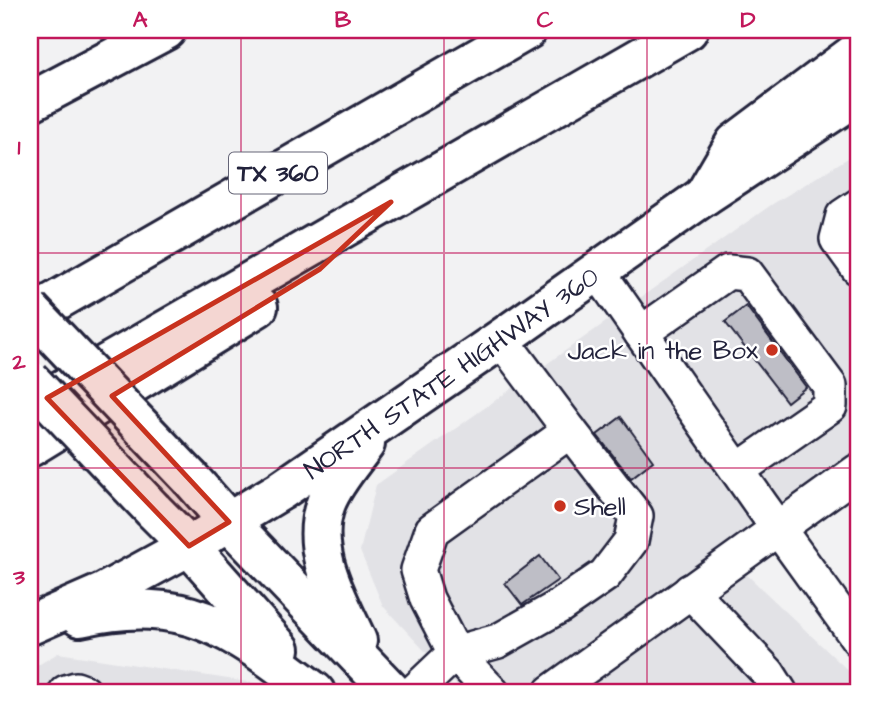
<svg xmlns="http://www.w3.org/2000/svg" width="888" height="722" font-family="'Architects Daughter',sans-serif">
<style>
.built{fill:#e2e2e6}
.building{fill:#bebec6;stroke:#22223b;stroke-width:2}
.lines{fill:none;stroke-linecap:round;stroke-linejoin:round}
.minor-casing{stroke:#22223b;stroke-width:38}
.major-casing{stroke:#22223b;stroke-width:44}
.highway-casing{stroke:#22223b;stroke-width:44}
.minor{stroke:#fff;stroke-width:33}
.major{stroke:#fff;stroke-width:38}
.highway{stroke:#fff;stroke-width:38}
.major-bridge-casing{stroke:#22223b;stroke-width:44;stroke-linecap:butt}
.major-bridge{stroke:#fff;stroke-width:38}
.marked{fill:#c8321e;fill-opacity:0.2;stroke:#c8321e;stroke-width:5;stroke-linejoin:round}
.grid{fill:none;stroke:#c2185b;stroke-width:2;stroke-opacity:0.55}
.poi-dot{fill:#c8321e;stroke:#fff;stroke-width:2.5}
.labels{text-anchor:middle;stroke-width:5;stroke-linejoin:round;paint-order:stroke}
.shield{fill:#fff;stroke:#646476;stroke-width:2}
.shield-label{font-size:24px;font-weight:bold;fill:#22223b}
.poi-label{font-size:26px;fill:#22223b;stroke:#fff;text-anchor:end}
.street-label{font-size:26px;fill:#22223b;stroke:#fff}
.neatline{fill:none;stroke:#c2185b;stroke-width:2.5}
.grid-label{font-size:23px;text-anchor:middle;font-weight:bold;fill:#c2185b}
</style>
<rect width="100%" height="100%" fill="#f2f2f3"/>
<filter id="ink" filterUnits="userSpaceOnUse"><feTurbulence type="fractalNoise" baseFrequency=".0143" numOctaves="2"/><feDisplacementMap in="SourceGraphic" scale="14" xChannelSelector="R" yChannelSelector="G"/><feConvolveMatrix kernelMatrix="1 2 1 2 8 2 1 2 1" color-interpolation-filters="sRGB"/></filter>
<g filter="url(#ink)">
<g class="built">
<path d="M 858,152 L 858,485 L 743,571 L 858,680 L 858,692 L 463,692 L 383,606 L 360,551 L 376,485 L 771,205 Z"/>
<path d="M 58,653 L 261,684 L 268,692 L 30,692 L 30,670 Z"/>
</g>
<g class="building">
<path d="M 746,306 L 806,387 L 787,402 L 725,322 Z"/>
<path d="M 621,417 L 653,461 L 631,478 L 597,435 Z"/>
<path d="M 540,556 L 558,580 L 522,605 L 505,583 Z"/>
</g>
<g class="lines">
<defs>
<g id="minor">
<path d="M 858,206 L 843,216 L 837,239 L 858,268"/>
<path d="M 597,270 L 762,506 L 858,639"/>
<path d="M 641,333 L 728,272 L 747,274 L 830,386 L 830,406 L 738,470"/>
<path d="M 690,591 L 768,673 L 780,692"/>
<path d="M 66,692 L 76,689 L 84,692"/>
<path d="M 414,692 L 455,653 L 427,599 L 418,570 L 432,530 L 570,431 L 501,339"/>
<path d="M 492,692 L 455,653 L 498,641 L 560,606 L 605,575 L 631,541 L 636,516 L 570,431"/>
<path d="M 551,692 L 858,471"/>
</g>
<g id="major">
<path d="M 30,102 L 166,30"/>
<path d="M 191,479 L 229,522 L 392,692"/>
<path d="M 153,510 L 189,546 L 280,649"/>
<path d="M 80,617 C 188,593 233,630 315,692"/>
<path id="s1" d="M 30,625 L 103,593 L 189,546 L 280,491 L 501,339 L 704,196 L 858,95"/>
<path d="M 357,641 C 338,599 308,550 326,503 C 334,482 352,462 365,444"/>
</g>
<g id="highway">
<path d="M 704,196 L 735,143 L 858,51"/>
<path d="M 30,316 L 527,30"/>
<path d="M 30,408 L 688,30"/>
<path d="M 30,447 L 258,307"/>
</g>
</defs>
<use href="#minor" class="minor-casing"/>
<use href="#major" class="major-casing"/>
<use href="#highway" class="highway-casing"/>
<use href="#minor" class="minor"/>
<use href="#major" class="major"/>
<use href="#highway" class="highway"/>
<defs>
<g id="major-bridge">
<path d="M 30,310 L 191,479"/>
<path d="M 30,380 L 153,510"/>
</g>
</defs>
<use href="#major-bridge" class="major-bridge-casing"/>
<use href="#major-bridge" class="major-bridge"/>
</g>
</g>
<path class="marked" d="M 391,202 L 320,269 L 112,396 L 229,522 L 189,546 L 47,398 Z"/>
<path class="grid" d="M 241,30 L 241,692M 444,30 L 444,692M 647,30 L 647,692M 30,253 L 858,253M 30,468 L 858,468"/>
<g class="poi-dot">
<circle cx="772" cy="350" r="7"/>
<circle cx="560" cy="506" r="7"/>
</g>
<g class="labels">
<rect class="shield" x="229" y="152.5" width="98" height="41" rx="5"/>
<g class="shield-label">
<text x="278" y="181">TX 360</text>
</g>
<g class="poi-label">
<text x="758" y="359">Jack in the Box</text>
<text x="574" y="515" text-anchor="start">Shell</text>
</g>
<g class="street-label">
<text dy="9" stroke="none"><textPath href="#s1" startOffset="492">NORTH STATE HIGHWAY 360</textPath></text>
</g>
</g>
<rect width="888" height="722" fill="none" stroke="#fff" stroke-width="77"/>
<rect x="38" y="38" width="812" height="646" class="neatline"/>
<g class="grid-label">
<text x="140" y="27">A</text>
<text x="343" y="27">B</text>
<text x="545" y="27">C</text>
<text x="748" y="27">D</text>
<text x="19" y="154">1</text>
<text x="19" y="369">2</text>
<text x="19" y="584">3</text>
</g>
</svg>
